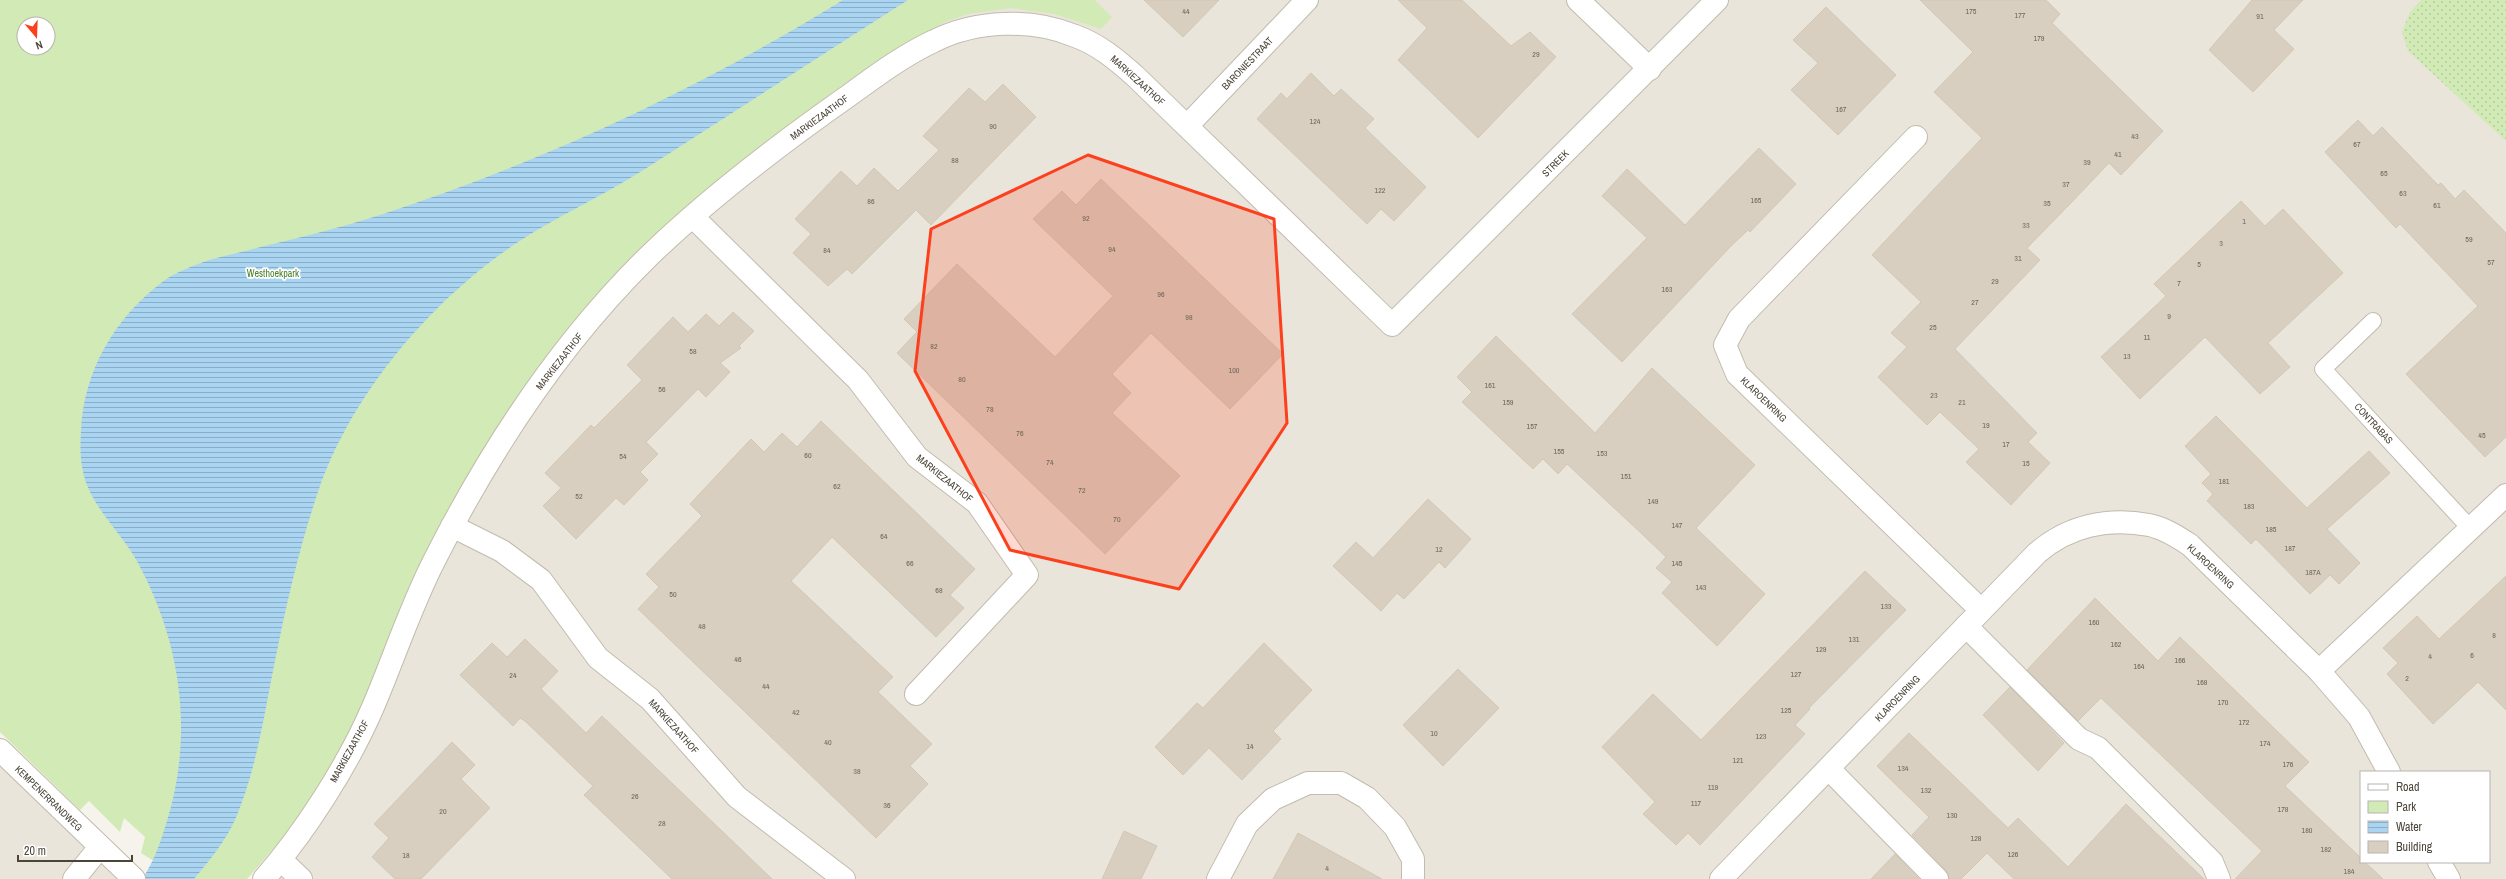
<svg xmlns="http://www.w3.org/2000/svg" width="2506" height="879" font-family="'Archivo Narrow',sans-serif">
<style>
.residential{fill:#eae5da;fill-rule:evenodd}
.grass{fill:url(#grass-dots)}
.park{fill:#d2eab5;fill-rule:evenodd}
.water{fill:url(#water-rules)}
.building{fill:#d8cfc1;stroke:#d3c7b4}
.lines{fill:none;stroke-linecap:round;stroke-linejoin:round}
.service-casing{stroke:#c2bbae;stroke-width:18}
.minor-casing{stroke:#c2bbae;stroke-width:24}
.service{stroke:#fff;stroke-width:16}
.minor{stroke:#fff;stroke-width:22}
.marked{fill:#fc3f1d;fill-opacity:0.2;stroke:#fc3f1d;stroke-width:3;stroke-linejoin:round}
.labels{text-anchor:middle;stroke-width:3.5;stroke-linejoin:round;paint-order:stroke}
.number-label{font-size:8px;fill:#6e675b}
.street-label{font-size:10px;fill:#4b4439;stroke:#fff}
.park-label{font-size:10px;fill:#4a7f2a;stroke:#fff}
</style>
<defs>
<pattern id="grass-dots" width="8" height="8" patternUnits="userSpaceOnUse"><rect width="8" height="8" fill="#d2eab5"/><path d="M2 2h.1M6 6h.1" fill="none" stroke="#b6ca9c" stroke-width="1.8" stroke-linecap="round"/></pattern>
<pattern id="water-rules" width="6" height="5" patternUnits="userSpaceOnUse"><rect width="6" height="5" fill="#a9d4f2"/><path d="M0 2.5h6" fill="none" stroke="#8caec5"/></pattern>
</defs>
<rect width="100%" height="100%" fill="#f6f3ec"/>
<g class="residential">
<path d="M 937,0 L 2506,0 L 2506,879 L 261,879 L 281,860 L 440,549 L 604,305 ZM 2361,772 L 2489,772 L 2489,862 L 2361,862 Z"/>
<path d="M 0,741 L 150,879 L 0,879 Z"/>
</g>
<path class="grass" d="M 2421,0 L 2506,0 L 2506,141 L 2408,51 L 2402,32 L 2410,12 Z"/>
<path class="park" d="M 0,0 L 1095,0 L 1112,17 L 1101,29 L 1054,14 L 1011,8 L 968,14 L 945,22 L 916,38 L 830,94 L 748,158 L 573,325 L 507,412 L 455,499 L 368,697 L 333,765 L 283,838 L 247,879 L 173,879 L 154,861 L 141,853 L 145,837 L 124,818 L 120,832 L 89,801 L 80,810 L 0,732 ZM 24,24 L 48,24 L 48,48 L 24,48 Z"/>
<path class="water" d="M 843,0 L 908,0 C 820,56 733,113 645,169 C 603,196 557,216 515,244 C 431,301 353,392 319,489 C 301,541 288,597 277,651 C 265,708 258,766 235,820 C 225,842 209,861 194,879 L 142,879 C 155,860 160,843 167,821 C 194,733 181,643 138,563 C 122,533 93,509 84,476 C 80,461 80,446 81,430 C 84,371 114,319 161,283 C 175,272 193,266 209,260 C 266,245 324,233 380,215 C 543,162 697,90 843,0 Z"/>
<g class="building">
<path d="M 1144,0 L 1219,0 L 1183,37 Z"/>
<path d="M 1398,0 L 1462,0 L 1511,46 L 1530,32 L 1556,57 L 1478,138 L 1398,60 L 1427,28 Z"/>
<path d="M 1920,0 L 2046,0 L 2060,14 L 2052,23 L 2163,131 L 2121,175 L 2109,163 L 2068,206 L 2027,248 L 2040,260 L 1955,349 L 2037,433 L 2028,442 L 2050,463 L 2011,505 L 1966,462 L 1979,449 L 1940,412 L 1927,425 L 1878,377 L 1907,347 L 1891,333 L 1921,302 L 1872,255 L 1982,138 L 1934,92 L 1973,52 Z"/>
<path d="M 2252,0 L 2303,0 L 2274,30 L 2294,49 L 2253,92 L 2209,50 Z"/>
<path d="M 1826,7 L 1896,75 L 1838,135 L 1791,90 L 1818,63 L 1793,40 Z"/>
<path d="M 1311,73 L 1334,96 L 1341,89 L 1374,119 L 1365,128 L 1426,187 L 1394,221 L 1381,209 L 1367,224 L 1257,119 L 1281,93 L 1287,99 Z"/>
<path d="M 1003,84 L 1036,117 L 931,225 L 916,210 L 852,274 L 847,269 L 828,286 L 793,253 L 811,234 L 795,219 L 841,171 L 857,186 L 874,168 L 898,191 L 939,150 L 923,136 L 969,88 L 985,102 Z"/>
<path d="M 2358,120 L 2373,136 L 2382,127 L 2438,185 L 2441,183 L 2455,199 L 2464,190 L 2506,233 L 2506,437 L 2485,457 L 2406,374 L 2478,306 L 2400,224 L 2396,228 L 2325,152 Z"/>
<path d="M 1759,148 L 1796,184 L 1750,232 L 1748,230 L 1731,246 L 1622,362 L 1572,314 L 1647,238 L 1602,196 L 1627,169 L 1685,225 Z"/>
<path d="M 1101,179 L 1283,354 L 1230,409 L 1151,333 L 1112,374 L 1131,393 L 1112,413 L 1180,476 L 1105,554 L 897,353 L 917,332 L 904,319 L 957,264 L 1055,357 L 1113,296 L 1033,219 L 1062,191 L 1076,205 Z"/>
<path d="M 2241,201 L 2265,226 L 2283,209 L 2343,273 L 2268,343 L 2290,367 L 2260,394 L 2205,337 L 2140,399 L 2101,357 L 2166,296 L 2154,284 Z"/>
<path d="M 733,312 L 754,331 L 739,346 L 741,348 L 720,363 L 730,372 L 706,397 L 698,389 L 646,442 L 658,454 L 640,472 L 648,480 L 624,505 L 616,498 L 576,539 L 543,506 L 561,488 L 545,473 L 591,425 L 594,428 L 642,380 L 627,365 L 673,317 L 688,332 L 706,314 L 719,326 Z"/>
<path d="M 1496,336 L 1595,433 L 1652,368 L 1755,465 L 1696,528 L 1765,594 L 1717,646 L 1662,593 L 1672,582 L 1656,568 L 1666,557 L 1642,534 L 1567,464 L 1558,474 L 1543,459 L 1533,469 L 1462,402 L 1472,392 L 1457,377 Z"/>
<path d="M 2216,416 L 2307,508 L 2369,451 L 2390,473 L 2327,529 L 2360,563 L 2339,584 L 2330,575 L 2310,594 L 2256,539 L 2251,544 L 2207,501 L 2213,494 L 2202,483 L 2211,474 L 2185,446 Z"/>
<path d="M 821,421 L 975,569 L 950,595 L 964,608 L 936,637 L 832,537 L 791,581 L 893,677 L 878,692 L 932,744 L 910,766 L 928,784 L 876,838 L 638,609 L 659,587 L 646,574 L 702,516 L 690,504 L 751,439 L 764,452 L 782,433 L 797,447 Z"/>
<path d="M 1428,499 L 1471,539 L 1445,568 L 1439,562 L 1404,599 L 1397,593 L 1381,611 L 1333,566 L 1356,542 L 1373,558 Z"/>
<path d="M 1865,571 L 1906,610 L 1809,708 L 1810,709 L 1795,725 L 1805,734 L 1700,845 L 1688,833 L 1676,845 L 1643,814 L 1655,802 L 1602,747 L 1653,694 L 1701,740 Z"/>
<path d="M 2506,576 L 2506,710 L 2478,682 L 2433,724 L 2387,674 L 2398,663 L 2383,648 L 2417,616 L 2439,639 Z"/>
<path d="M 2095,598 L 2158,661 L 2180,637 L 2309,762 L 2285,786 L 2361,858 L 2361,862 L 2365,862 L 2383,879 L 2235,879 L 2262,851 L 2101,698 L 2078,721 L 2027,670 Z"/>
<path d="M 525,639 L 558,671 L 541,689 L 586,733 L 602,716 L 772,879 L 672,879 L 584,795 L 593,786 L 525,721 L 520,718 L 513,726 L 460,675 L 492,643 L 507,657 Z"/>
<path d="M 1264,643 L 1312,690 L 1273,731 L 1281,739 L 1242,780 L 1209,748 L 1183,775 L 1155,747 L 1197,703 L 1203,708 Z"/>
<path d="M 1458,669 L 1499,708 L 1443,766 L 1403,725 Z"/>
<path d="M 2010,687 L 2064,743 L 2038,771 L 1983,715 Z"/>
<path d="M 1909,733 L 2008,828 L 2018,818 L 2068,867 L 2126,804 L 2204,879 L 2014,879 L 1987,853 L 1961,879 L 1949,879 L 1946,870 L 1912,835 L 1929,817 L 1877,766 Z"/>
<path d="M 452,742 L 475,765 L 461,779 L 490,808 L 421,879 L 395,879 L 372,857 L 389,838 L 374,824 Z"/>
<path d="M 1124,831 L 1157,846 L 1141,879 L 1102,879 Z"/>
<path d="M 1298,833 L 1382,879 L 1273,879 Z"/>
<path d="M 1895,854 L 1919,879 L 1871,879 Z"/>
</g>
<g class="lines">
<defs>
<path id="service" d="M 2373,321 L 2323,369 L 2470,528"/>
<g id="minor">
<path d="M 1578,0 L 1650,69"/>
<path d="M 1187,126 L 1307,0"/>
<path d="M 1916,137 L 1739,319 L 1725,345 L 1737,374 L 1981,610"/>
<path d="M 693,217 L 858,380 L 917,457 L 977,503 L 1027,575 L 916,694"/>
<path d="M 452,526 L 502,551 L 541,580 L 598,658 L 650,699 L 737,797 L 844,879"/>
<path d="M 1966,626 L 2079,739 L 2098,748 L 2212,862 L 2219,879"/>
<path d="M 2319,671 L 2506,495"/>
<path d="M 0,750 L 134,879"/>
<path d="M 1829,769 L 1937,879"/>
<path d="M 281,860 L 301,879"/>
<path d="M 2439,862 L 2449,879"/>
<path d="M 74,879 L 100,847"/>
<path d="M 264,879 C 305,832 348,765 373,707 C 394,658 410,608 434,561 C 490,450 561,342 650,255 C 712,195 781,143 851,94 C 877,75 904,55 934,41 C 976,20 1032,18 1075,36 C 1098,44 1117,60 1135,76 L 1392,325 L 1717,0"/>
<path d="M 1218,879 L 1247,824 L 1273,799 L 1308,783 L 1341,783 L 1367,798 L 1395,827 L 1413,859 L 1413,879"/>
<path d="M 1721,879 L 2037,553 C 2068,526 2108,517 2149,525 C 2164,528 2178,537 2190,545 L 2319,671 L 2359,717 L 2389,772"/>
</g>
</defs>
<use href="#service" class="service-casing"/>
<use href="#minor" class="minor-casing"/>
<use href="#service" class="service"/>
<use href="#minor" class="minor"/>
</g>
<path class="marked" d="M 1088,155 L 1274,219 L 1287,423 L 1179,589 L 1010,550 L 915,371 L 931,229 Z"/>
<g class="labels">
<g class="number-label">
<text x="1186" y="14">44</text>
<text x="1971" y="14">175</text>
<text x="2020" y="18">177</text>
<text x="2260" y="19">91</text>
<text x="2039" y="41">179</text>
<text x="1536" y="57">29</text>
<text x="1841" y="112">167</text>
<text x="1315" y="124">124</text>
<text x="993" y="129">90</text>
<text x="2135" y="139">43</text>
<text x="2357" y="147">67</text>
<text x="2118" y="157">41</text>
<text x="955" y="163">88</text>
<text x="2087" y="165">39</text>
<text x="2384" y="176">65</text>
<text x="2066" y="187">37</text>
<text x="1380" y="193">122</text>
<text x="2403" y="196">63</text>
<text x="1756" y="203">165</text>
<text x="871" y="204">86</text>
<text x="2047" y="206">35</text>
<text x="2437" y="208">61</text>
<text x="1086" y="221">92</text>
<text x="2244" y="224">1</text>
<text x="2026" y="228">33</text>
<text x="2469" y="242">59</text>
<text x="2221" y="246">3</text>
<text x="1112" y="252">94</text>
<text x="827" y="253">84</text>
<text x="2018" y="261">31</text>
<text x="2491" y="265">57</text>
<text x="2199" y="267">5</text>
<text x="1995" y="284">29</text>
<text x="2179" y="286">7</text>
<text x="1667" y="292">163</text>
<text x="1161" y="297">96</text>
<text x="1975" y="305">27</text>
<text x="2169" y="319">9</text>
<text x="1189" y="320">98</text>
<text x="1933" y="330">25</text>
<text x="2147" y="340">11</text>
<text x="934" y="349">82</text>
<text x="693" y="354">58</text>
<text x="2127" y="359">13</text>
<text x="1234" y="373">100</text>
<text x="962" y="382">80</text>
<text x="1490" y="388">161</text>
<text x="662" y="392">56</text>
<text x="1934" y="398">23</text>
<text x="1508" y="405">159</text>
<text x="1962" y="405">21</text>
<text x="990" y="412">78</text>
<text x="1986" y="428">19</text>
<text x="1532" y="429">157</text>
<text x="1020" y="436">76</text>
<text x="2482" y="438">45</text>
<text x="2006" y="447">17</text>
<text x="1559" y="454">155</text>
<text x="1602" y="456">153</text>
<text x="808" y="458">60</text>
<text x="623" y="459">54</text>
<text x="1050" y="465">74</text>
<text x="2026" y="466">15</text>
<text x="1626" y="479">151</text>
<text x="2224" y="484">181</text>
<text x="837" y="489">62</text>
<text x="1082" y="493">72</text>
<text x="579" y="499">52</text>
<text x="1653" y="504">149</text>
<text x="2249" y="509">183</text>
<text x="1117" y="522">70</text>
<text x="1677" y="528">147</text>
<text x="2271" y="532">185</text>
<text x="884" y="539">64</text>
<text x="2290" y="551">187</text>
<text x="1439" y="552">12</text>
<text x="910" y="566">66</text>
<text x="1677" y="566">145</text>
<text x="2313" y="575">187A</text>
<text x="1701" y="590">143</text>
<text x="939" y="593">68</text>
<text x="673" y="597">50</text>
<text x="1886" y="609">133</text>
<text x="2094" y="625">160</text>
<text x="702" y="629">48</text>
<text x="2494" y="638">8</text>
<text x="1854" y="642">131</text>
<text x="2116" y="647">162</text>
<text x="1821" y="652">129</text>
<text x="2472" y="658">6</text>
<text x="2430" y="659">4</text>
<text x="738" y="662">46</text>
<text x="2180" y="663">166</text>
<text x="2139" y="669">164</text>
<text x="1796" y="677">127</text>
<text x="513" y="678">24</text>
<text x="2407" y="681">2</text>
<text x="2202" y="685">168</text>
<text x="766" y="689">44</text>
<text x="2223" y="705">170</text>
<text x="1786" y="713">125</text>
<text x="796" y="715">42</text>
<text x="2244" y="725">172</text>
<text x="1434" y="736">10</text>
<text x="1761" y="739">123</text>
<text x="828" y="745">40</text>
<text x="2265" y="746">174</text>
<text x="1250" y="749">14</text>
<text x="1738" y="763">121</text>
<text x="2288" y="767">176</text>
<text x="1903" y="771">134</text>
<text x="857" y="774">38</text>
<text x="1713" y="790">119</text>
<text x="1926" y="793">132</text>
<text x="635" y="799">26</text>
<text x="1696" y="806">117</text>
<text x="887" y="808">36</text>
<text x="2283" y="812">178</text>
<text x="443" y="814">20</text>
<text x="1952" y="818">130</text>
<text x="662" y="826">28</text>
<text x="2307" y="833">180</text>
<text x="1976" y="841">128</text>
<text x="2326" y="852">182</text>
<text x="2013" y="857">126</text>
<text x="406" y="858">18</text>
<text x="1327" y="871">4</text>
<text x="2349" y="874">184</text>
</g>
<g class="street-label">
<text transform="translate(1247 63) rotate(-46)" y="4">BARONIESTRAAT</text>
<text transform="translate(1138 80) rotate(42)" y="4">MARKIEZAATHOF</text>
<text transform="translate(819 117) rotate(-36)" y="4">MARKIEZAATHOF</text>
<text transform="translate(1555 163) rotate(-45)" y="4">STREEK</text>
<text transform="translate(559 361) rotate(-52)" y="4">MARKIEZAATHOF</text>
<text transform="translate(1764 399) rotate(44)" y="4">KLAROENRING</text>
<text transform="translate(2374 423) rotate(47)" y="4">CONTRABAS</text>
<text transform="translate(945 478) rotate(39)" y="4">MARKIEZAATHOF</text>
<text transform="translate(2211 566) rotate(43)" y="4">KLAROENRING</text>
<text transform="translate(1897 698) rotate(-46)" y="4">KLAROENRING</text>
<text transform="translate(674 726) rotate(48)" y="4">MARKIEZAATHOF</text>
<text transform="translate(349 751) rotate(-61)" y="4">MARKIEZAATHOF</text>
<text transform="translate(49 798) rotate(44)" y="4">KEMPENERRANDWEG</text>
</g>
<g class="park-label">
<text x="273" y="277">Westhoekpark</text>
</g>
</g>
<rect x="2360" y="771" width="130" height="92" fill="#ffffff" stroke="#b7b4b0"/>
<rect x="2368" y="784" width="20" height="6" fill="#ffffff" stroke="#b7b4b0"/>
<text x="2396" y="791" font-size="12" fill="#4b4439">Road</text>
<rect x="2368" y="801" width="20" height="12" fill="#d2eab5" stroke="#b7b4b0"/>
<text x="2396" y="811" font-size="12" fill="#4b4439">Park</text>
<rect x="2368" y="821" width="20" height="12" fill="url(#water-rules)" stroke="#b7b4b0"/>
<text x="2396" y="831" font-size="12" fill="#4b4439">Water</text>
<rect x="2368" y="841" width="20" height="12" fill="#d8cfc1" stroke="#b7b4b0"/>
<text x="2396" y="851" font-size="12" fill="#4b4439">Building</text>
<g transform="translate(36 36) rotate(161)"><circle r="19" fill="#ffffff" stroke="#b7b4b0"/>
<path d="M0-3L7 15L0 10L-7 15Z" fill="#fc3f1d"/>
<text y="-6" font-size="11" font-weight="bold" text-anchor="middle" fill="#4b4439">N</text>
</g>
<path d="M18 855v6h114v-6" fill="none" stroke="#4b4439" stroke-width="2"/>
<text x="24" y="855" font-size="12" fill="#4b4439" stroke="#ffffff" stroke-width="3" paint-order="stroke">20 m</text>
</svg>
